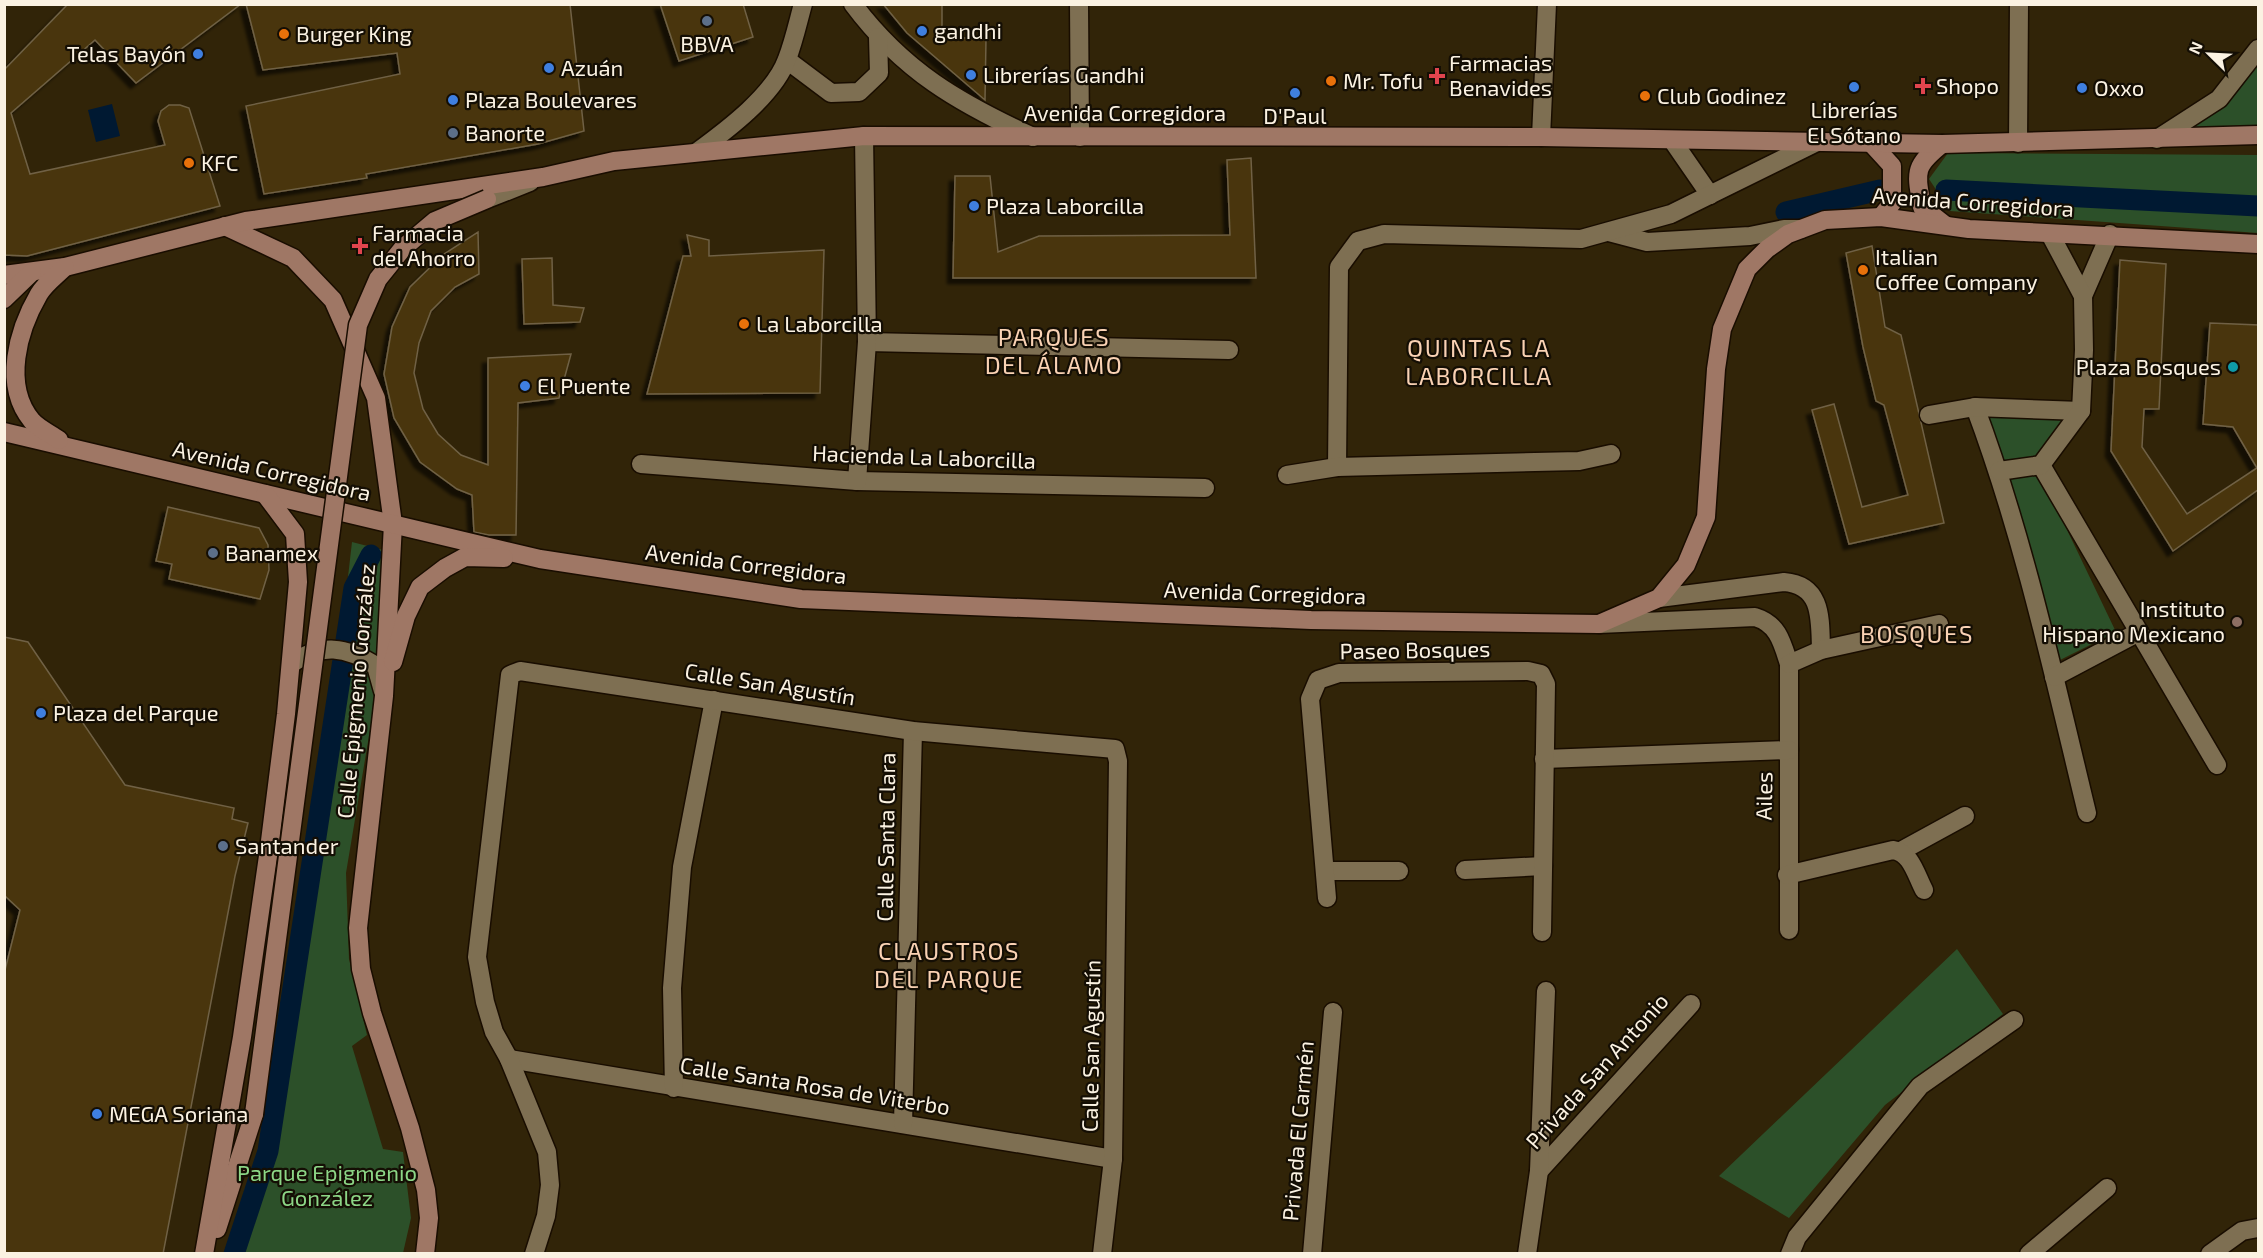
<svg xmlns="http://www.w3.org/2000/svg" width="2263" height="1258" font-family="'Exo 2',sans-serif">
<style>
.green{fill:#2c5029}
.water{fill:#001932}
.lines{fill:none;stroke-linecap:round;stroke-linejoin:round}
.canal{stroke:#001932;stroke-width:21}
.building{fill:#48360c;stroke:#706145;stroke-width:1.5;filter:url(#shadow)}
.minor-casing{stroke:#190d00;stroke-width:21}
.tertiary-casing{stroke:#190d00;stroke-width:21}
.secondary-casing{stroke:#190d00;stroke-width:21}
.minor{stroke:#7e6f52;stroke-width:18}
.tertiary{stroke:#7e6f52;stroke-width:18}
.secondary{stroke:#9f7765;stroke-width:18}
.secondary-bridge-casing{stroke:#190d00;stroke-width:21;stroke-linecap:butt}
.secondary-bridge{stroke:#9f7765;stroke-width:18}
.service-dot{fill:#5c6f8a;stroke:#140e04;stroke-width:2}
.shop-dot{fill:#3f7fe0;stroke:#140e04;stroke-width:2}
.food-dot{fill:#e8710a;stroke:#140e04;stroke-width:2}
.health-dot{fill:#e0444e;stroke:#140e04;stroke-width:2}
.culture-dot{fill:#0f9aa8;stroke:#140e04;stroke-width:2}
.education-dot{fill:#8d6e63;stroke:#140e04;stroke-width:2}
.labels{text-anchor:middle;stroke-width:4.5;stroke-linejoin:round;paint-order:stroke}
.poi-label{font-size:22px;fill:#fbf2e2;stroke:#140e04;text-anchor:start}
.street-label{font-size:22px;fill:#fbf2e2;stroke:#140e04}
.park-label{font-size:22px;fill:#8cd686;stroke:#140e04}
.neighbourhood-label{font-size:24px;letter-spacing:1.5px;fill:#fad2b4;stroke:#140e04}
</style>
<defs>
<filter id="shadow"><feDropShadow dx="-5.5" dy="5.5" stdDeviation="1.5" flood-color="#0009"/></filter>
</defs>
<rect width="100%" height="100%" fill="#312408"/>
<g class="green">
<path d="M 2258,56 L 2258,127 L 2188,130 Z"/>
<path d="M 1948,153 L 2258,155 L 2258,233 L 1950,211 L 1929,179 Z"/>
<path d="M 1987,411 L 2064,418 L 2035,463 L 2116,632 L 2056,662 Z"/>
<path d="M 352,542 L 387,551 L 372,718 L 346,873 L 349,959 L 367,1035 L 352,1046 L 383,1149 L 403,1152 L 411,1218 L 403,1253 L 227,1254 L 245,1188 L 268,1153 L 316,856 Z"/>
<path d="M 1957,949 L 2003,1014 L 1885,1105 L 1789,1218 L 1719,1176 Z"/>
</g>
<path class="water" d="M 112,104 L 120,136 L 96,142 L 88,110 Z"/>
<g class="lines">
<g class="canal">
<path d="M 1946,190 L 2258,206"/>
<path d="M 1786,212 L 1880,190"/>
<path d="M 234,1254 L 268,1151 L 354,588 L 371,555"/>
</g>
</g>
<g class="building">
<path d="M 68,4 L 241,4 L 136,83 L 95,40 L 11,113 L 30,174 L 165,145 L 158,121 L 161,111 L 169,105 L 180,105 L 189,108 L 220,206 L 27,256 L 4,255 L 4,70 Z"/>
<path d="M 246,4 L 570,4 L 584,131 L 538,144 L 366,174 L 367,178 L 264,194 L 246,106 L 400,74 L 397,53 L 263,70 Z"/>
<path d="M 660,4 L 743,4 L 753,37 L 679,61 Z"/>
<path d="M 883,4 L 942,4 L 942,38 L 986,38 L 985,100 L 907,33 Z"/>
<path d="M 1251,158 L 1256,278 L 953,278 L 955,176 L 990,176 L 998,252 L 1039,236 L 1230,235 L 1227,160 Z"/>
<path d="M 478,232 L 479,274 L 455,287 L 431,311 L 419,343 L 414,373 L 423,409 L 438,434 L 461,455 L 488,465 L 488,358 L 571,354 L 559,398 L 518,403 L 516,535 L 489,535 L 474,532 L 472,495 L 457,489 L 420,462 L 394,418 L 384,374 L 392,327 L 410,287 L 444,254 Z"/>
<path d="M 687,235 L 709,240 L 709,256 L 824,250 L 820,393 L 647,394 L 683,256 L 691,256 Z"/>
<path d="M 1872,246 L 1885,327 L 1901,335 L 1944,523 L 1849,544 L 1812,410 L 1834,404 L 1862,507 L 1908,495 L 1884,405 L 1876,401 L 1863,347 L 1846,253 Z"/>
<path d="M 552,258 L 553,305 L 584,308 L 580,322 L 524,324 L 522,259 Z"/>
<path d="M 2120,260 L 2166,264 L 2159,409 L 2144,409 L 2142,447 L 2187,514 L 2257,468 L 2233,427 L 2203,424 L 2210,323 L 2259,325 L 2259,489 L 2173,551 L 2111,451 Z"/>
<path d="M 168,507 L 259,528 L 268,545 L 269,570 L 260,599 L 169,579 L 172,564 L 156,561 Z"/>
<path d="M 4,637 L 28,642 L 125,785 L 234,808 L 232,819 L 248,823 L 235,876 L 163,1254 L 4,1254 L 4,974 L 20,910 L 4,895 Z"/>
</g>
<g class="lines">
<defs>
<g id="minor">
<path d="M 1079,4 L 1080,137"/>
<path d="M 1541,137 L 1547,4"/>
<path d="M 1672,140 L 1710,195"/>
<path d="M 2018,143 L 2019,4"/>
<path d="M 1609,232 L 1647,242 L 1750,236 L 1784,229 L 1801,229"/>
<path d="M 2083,296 L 2110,234"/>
<path d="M 867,342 L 1229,350"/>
<path d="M 1975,407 C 2024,538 2054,677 2087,813"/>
<path d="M 1929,415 L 1975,407 L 2081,411"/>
<path d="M 641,464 L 857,481 L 1205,488"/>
<path d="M 2041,465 L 2217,765"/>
<path d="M 1337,467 L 1339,267 L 1358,241 L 1384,234 L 1581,239 L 1671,214 L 1815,143"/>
<path d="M 1999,471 L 2041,465 L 2081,411 L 2084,350 L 2083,296 L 2050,234"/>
<path d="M 1287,475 L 1337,467 L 1579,461 L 1611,454"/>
<path d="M 857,481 L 867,342 L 864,136"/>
<path d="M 1659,598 L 1784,582 C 1823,585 1820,620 1821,650"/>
<path d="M 1599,624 L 1755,617 C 1778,624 1782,642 1789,664 L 1789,930"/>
<path d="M 1789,664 L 1821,650 L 1939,624"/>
<path d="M 2054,677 L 2139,632"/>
<path d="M 1544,759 L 1789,750"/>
<path d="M 1901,851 L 1965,816"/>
<path d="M 1465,870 L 1543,866"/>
<path d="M 1325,871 L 1399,871"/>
<path d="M 1787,875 L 1893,850 C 1911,852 1916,875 1924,890"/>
<path d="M 1327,898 L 1310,699 L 1318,680 L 1339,673 L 1528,671 L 1541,674 L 1546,684 L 1542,932"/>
<path d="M 509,1059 L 1113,1159"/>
<path d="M 674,1088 L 672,988 L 682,867 L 714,700"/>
<path d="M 903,1124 L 913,731"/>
<path d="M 1539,1171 L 1691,1004"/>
<path d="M 534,1254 L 546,1216 L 550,1185 L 547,1152 L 509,1059 L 494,1032 L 485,1002 L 477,957 L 510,675 L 520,671 L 913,731 L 1115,749 L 1118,761 L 1113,1159 L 1102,1254"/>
<path d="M 1312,1254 L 1333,1012"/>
<path d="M 1527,1254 L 1539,1171 L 1546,991"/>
<path d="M 1790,1254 L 1797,1237 L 1920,1086 L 2014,1020"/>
<path d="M 2029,1254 L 2107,1188"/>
<path d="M 2210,1254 L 2242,1231 L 2258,1228"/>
</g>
<g id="tertiary">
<path d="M 853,4 C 903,71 959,103 1033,137"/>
<path d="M 787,60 L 831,93 L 859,92 L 879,73 L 878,37"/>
<path d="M 2157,139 L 2219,99 L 2258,49"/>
<path d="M 697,152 C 727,130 774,95 787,59 C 794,41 798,22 803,4"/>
<path d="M 487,199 L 530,182"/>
<path d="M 291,664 C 321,643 346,646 376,666 L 383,691"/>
</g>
<g id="secondary">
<path d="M 1871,143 L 1892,166 L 1892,203 L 1881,217"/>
<path d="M 1942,144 C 1913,167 1916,172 1922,207 L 1945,225"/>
<path d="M 225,226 L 293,258 L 333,300 L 376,398 L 393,524 L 384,696 L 358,928 L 361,969 L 372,1013 L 410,1128 L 426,1190 L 429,1218 L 425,1254"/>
<path d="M 4,275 L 65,267 L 246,221 L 543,177 L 614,161 L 864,136 L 1541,137 L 1942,144 L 2258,135"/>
<path d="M 4,299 L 32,272"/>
<path d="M 4,432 L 540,559 L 801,599 L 1311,620 L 1599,624 L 1659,598 L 1686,565 L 1706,517 L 1716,369 L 1722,329 L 1747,269 L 1767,249 L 1788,234 L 1825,220 L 1881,217 L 1969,229 L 2258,244"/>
<path d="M 59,440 C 51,434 39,429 32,421 C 2,385 18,330 39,294 C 45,284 56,276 65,267"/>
<path d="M 393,662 L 406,616 L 420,587 L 445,568 L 465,557 L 504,558"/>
<path d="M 217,1229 L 254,1114"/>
<path d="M 204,1254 L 242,1037 L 269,849 L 286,714 L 298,582 L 295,534 L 265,494"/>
</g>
</defs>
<use href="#minor" class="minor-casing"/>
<use href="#tertiary" class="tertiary-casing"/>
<use href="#secondary" class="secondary-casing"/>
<use href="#minor" class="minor"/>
<use href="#tertiary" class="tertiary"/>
<use href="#secondary" class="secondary"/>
<defs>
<path id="secondary-bridge" d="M 254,1114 L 358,325 L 378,279 L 403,248 L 435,221 L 487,199"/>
</defs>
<use href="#secondary-bridge" class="secondary-bridge-casing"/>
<use href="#secondary-bridge" class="secondary-bridge"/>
</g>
<g class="service-dot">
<circle cx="707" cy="21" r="6"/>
<circle cx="453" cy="133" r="6"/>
<circle cx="213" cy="553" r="6"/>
<circle cx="223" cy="846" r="6"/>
</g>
<g class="shop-dot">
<circle cx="922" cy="31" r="6"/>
<circle cx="198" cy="54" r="6"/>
<circle cx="549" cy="68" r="6"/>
<circle cx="971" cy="75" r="6"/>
<circle cx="1854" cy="87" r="6"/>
<circle cx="2082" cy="88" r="6"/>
<circle cx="1295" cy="93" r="6"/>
<circle cx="453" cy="100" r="6"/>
<circle cx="974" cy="206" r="6"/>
<circle cx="525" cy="386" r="6"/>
<circle cx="41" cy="713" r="6"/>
<circle cx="97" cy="1114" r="6"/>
</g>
<g class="food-dot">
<circle cx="284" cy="34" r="6"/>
<circle cx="1331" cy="81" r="6"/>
<circle cx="1645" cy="96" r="6"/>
<circle cx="189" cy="163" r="6"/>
<circle cx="1863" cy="270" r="6"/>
<circle cx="744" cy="324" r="6"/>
</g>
<g class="health-dot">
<path d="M1434 67h6v6h6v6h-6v6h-6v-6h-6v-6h6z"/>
<path d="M1920 77h6v6h6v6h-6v6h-6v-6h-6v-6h6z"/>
<path d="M357 237h6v6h6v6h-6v6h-6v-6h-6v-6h6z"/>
</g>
<circle class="culture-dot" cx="2233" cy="367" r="6"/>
<circle class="education-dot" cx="2237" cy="622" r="6"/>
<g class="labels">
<g class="poi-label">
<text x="934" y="39">gandhi</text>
<text x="296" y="42">Burger King</text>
<text x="707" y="52" text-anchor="middle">BBVA</text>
<text x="186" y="62" text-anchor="end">Telas Bayón</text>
<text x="1449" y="71">Farmacias<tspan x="1449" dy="25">Benavides</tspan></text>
<text x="561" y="76">Azuán</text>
<text x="983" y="83">Librerías Gandhi</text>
<text x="1343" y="89">Mr. Tofu</text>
<text x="1936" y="94">Shopo</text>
<text x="2094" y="96">Oxxo</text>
<text x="1657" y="104">Club Godinez</text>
<text x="465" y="108">Plaza Boulevares</text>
<text x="1854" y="118" text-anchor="middle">Librerías<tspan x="1854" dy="25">El Sótano</tspan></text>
<text x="1295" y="124" text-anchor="middle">D'Paul</text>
<text x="465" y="141">Banorte</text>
<text x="201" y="171">KFC</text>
<text x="986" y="214">Plaza Laborcilla</text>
<text x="372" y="241">Farmacia<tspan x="372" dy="25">del Ahorro</tspan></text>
<text x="1875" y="265">Italian<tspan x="1875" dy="25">Coffee Company</tspan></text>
<text x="756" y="332">La Laborcilla</text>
<text x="2221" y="375" text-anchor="end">Plaza Bosques</text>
<text x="537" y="394">El Puente</text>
<text x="225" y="561">Banamex</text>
<text x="2225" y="617" text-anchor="end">Instituto<tspan x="2225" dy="25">Hispano Mexicano</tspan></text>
<text x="53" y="721">Plaza del Parque</text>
<text x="235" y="854">Santander</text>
<text x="109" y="1122">MEGA Soriana</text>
</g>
<g class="street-label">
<text x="1125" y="121">Avenida Corregidora</text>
<text transform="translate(1973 202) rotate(4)" y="8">Avenida Corregidora</text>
<text transform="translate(924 457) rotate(2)" y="8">Hacienda La Laborcilla</text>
<text transform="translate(272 471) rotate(13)" y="8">Avenida Corregidora</text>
<text transform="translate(746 564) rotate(7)" y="8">Avenida Corregidora</text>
<text transform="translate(1265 593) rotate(2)" y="8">Avenida Corregidora</text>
<text transform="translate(1415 650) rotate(-1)" y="8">Paseo Bosques</text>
<text transform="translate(770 684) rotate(9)" y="8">Calle San Agustín</text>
<text transform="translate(356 691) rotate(-85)" y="8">Calle Epigmenio González</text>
<text transform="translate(1764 796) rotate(-89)" y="8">Ailes</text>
<text transform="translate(886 837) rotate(-89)" y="8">Calle Santa Clara</text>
<text transform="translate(1091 1046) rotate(-89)" y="8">Calle San Agustín</text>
<text transform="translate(1597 1071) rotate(-48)" y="8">Privada San Antonio</text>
<text transform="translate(815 1086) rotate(9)" y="8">Calle Santa Rosa de Viterbo</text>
<text transform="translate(1298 1131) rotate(-85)" y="8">Privada El Carmén</text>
</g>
<g class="park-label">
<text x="327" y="1181">Parque Epigmenio<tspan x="327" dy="25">González</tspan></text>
</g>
<g class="neighbourhood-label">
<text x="1054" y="346">PARQUES<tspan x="1054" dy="28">DEL ÁLAMO</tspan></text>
<text x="1479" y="357">QUINTAS LA<tspan x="1479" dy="28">LABORCILLA</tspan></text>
<text x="1917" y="643">BOSQUES</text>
<text x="949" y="960">CLAUSTROS<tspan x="949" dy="28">DEL PARQUE</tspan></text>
</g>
</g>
<rect width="2263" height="1258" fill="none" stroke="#fbf2e2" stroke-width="12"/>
<g transform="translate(2209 54) rotate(294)" stroke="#140e04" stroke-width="4.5" paint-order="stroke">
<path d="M0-4.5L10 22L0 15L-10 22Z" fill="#fbf2e2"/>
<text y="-9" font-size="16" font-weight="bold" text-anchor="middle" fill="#fbf2e2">N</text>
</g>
</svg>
